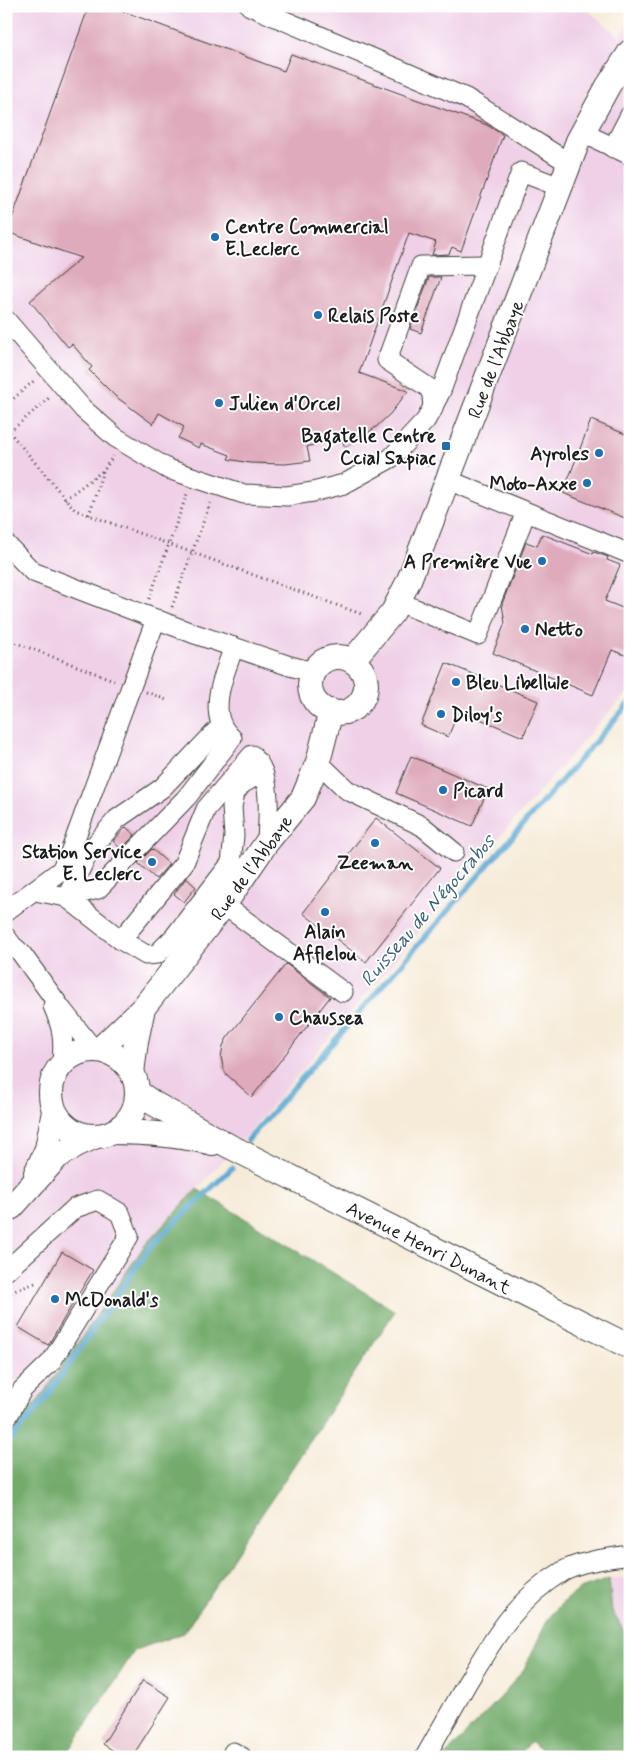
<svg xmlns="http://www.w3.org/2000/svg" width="636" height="1763" font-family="Mynerve,sans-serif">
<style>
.built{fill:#efd0e6}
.forest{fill:#72ab6a;stroke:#476443}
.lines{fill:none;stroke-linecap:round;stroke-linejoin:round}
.stream{stroke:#58a7d2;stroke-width:5.5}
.building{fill:#dfabbc}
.minor-casing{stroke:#3d3b38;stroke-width:21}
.major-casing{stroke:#3d3b38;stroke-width:26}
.path{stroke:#3d3b38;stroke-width:3;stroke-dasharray:1 4;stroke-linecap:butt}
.minor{stroke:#fff;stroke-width:19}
.major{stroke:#fff;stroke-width:24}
.poi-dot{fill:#1f6fb2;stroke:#fff;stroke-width:2}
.labels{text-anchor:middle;stroke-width:4;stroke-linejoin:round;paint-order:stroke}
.poi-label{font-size:19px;font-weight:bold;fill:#1c1c1c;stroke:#fff;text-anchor:start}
.street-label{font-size:19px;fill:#1c1c1c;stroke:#fff}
.water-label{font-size:20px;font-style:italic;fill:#3a6277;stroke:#fff}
</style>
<rect width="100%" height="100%" fill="#fff"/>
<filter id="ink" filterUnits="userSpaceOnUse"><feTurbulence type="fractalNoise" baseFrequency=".02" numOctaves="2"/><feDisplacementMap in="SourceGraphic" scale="10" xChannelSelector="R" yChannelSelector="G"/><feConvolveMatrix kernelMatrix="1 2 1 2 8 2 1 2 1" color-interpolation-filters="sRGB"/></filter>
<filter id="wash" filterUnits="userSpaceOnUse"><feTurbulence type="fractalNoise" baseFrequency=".0096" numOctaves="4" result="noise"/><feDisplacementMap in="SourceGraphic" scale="20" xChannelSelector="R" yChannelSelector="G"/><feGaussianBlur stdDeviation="1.12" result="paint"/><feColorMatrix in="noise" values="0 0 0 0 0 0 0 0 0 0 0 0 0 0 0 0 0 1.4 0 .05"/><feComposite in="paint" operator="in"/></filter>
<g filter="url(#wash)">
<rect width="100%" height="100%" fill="#f6ebd8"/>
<g class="built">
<path d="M 6,6 L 187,6 L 192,9 L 195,6 L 583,6 L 620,37 L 630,23 L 630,691 L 604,717 L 472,869 L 247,1135 L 145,1245 L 40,1398 L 6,1436 Z"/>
<path d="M 630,1577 L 630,1641 L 612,1611 L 609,1579 Z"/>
</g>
<g class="forest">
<path d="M 197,1189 L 395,1311 L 184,1633 L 135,1650 L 65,1757 L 6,1757 L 6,1436 L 40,1398 L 145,1245 Z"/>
<path d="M 609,1579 L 612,1611 L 630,1641 L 630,1757 L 549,1757 L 531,1741 L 518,1757 L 444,1757 L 501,1697 L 524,1669 L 548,1619 L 560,1605 L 580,1589 Z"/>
</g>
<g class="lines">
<g class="stream">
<path d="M 248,1140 L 630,702"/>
<path d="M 6,1445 L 43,1402 L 150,1247 L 232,1168"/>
</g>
</g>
<g id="blocks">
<g class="building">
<path d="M 89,6 L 109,6 L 284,71 L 291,54 L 487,125 L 503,135 L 461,251 L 452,247 L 449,254 L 432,255 L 436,242 L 409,233 L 359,373 L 408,391 L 390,414 L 376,427 L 358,440 L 345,447 L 340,436 L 307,447 L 310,461 L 285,464 L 250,463 L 228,459 L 230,455 L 201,444 L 199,448 L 178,438 L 184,427 L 159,413 L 153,424 L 115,396 L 89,370 L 92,367 L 72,344 L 68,347 L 30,301 L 81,258 L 7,232 Z"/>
<path d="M 429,277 L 441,277 L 421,333 L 410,329 Z"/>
<path d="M 591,420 L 630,436 L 630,520 L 563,493 Z"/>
<path d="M 542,534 L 593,554 L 594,552 L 608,557 L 607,560 L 620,565 L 605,601 L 630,611 L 630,657 L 612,650 L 593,695 L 493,653 L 505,623 L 502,604 L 526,542 L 537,546 Z"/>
<path d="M 446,663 L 538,701 L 523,737 L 459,710 L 448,737 L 421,725 Z"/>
<path d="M 411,756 L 488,789 L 472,826 L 396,793 Z"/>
<path d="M 376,818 L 440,868 L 366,962 L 303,913 Z"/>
<path d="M 126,827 L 135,835 L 121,849 L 113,841 Z"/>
<path d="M 152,849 L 169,864 L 156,879 L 138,863 Z"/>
<path d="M 186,878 L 196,887 L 184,902 L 174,894 Z"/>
<path d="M 286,964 L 330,997 L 252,1097 L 226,1074 L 223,1067 L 221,1057 L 223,1046 L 227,1038 Z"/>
<path d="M 62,1252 L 93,1270 L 48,1345 L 18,1327 Z"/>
<path d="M 143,1680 L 170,1697 L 132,1757 L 123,1757 L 103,1744 Z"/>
</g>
</g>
</g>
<g filter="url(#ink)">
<use href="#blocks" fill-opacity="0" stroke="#3d3b38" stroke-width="1"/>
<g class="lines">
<defs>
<g id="minor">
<path d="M 250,6 L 466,98 L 569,163"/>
<path d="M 583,133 L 630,155"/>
<path d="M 613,148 L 630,115"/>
<path d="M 6,320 L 83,409 L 115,437 L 168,469 L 244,494 L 287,496 L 313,492 L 344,484 L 391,458 L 426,420 L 441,391 L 521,172 L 560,187"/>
<path d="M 433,409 L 432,395 L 429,388 L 387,360 L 421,266 L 486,265"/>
<path d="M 448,480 L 630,554"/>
<path d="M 6,544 L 33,572 L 192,633 L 290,666 L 313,672"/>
<path d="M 399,602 L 478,635 L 526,512"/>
<path d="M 229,735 C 206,713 225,672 234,647"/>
<path d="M 258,762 C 272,783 268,818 267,842"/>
<path d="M 318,762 L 347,790 L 422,826 L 454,852"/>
<path d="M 35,891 L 66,897 L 98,889 L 187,797 L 232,738"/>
<path d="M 66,897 L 121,940 L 146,955 L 157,954 L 174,937 L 231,863 L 234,836 L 232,807 L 235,793 L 242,784 L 263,772"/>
<path d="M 66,897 L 89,852 L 117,819 L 162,788 L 221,726"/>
<path d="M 224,905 L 343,992"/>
<path d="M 6,911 L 60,871 L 68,858 L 156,619"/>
<path d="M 6,937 L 12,945 L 21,953 L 63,1011 L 94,1050"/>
<path d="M 121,940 L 184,863 L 206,809 L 252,755"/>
<path d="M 53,1006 C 63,1029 64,1039 62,1064"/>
<path d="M 6,1271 L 75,1208 L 98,1200 L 120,1213 L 129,1236 L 51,1362 L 22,1390 L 8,1416 L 6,1417"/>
<path d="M 233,1752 L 242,1757"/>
<path d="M 425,1757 C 439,1732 453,1708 467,1683 C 494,1638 516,1599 563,1571 C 580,1561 610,1558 630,1555"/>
</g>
<g id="major">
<circle cx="338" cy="685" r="28"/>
<path d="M 352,661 L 393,612 L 409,580 L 578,141 L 608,86 L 630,52"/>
<circle cx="94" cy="1093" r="43"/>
<path d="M 99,1050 L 143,1008 L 224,905 L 267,842 L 303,798 L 318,762 L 331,711"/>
<path d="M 132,1073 L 136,1041 L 143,1008"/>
<path d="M 137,1092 L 153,1103 L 229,1146 L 630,1347"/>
<path d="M 112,1132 C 146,1132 180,1135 213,1143"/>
<path d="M 36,1173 L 47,1149 L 54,1111"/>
<path d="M 6,1210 L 12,1207 L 57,1157 L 76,1145 L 96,1136"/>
</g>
</defs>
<use href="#minor" class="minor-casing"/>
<use href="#major" class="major-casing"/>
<g class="path">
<path d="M 6,405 L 35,380"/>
<path d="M 6,428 L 75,510 L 364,615"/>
<path d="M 6,435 L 49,398"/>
<path d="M 414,458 L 431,467"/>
<path d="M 65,499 L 104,470 L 113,456"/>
<path d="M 89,515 L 103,471"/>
<path d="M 149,599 L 187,494"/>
<path d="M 172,607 L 211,501"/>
<path d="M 6,639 L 116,681"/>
<path d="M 146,692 L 169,701"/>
<path d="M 6,1294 L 35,1283"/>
</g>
<use href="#minor" class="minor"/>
<use href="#major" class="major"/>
</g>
</g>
<g class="poi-dot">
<circle cx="215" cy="237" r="5"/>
<circle cx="318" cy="315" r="5"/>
<circle cx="219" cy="403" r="5"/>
<rect x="441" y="441" width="10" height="10" rx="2.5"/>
<circle cx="599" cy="453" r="5"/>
<circle cx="587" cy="483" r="5"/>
<circle cx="542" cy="561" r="5"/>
<circle cx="525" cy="629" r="5"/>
<circle cx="456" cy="682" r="5"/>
<circle cx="441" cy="714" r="5"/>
<circle cx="443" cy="790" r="5"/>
<circle cx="375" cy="843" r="5"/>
<circle cx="152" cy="862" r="5"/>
<circle cx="325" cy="912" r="5"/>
<circle cx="279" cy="1017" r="5"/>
<circle cx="55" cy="1299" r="5"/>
</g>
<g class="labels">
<g class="poi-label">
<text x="225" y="233">Centre Commercial<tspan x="225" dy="22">E.Leclerc</tspan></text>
<text x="328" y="322">Relais Poste</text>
<text x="229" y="410">Julien d'Orcel</text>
<text x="436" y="442" text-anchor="end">Bagatelle Centre<tspan x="436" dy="22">Ccial Sapiac</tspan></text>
<text x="589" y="460" text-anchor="end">Ayroles</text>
<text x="577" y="490" text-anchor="end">Moto-Axxe</text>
<text x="532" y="568" text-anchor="end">A Première Vue</text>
<text x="535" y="636">Netto</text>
<text x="466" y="689">Bleu Libellule</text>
<text x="451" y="721">Diloy's</text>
<text x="453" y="797">Picard</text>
<text x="142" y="858" text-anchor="end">Station Service<tspan x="142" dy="22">E. Leclerc</tspan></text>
<text x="375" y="869" text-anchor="middle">Zeeman</text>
<text x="325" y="938" text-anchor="middle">Alain<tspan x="325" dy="22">Afflelou</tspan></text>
<text x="289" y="1024">Chaussea</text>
<text x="65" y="1306">McDonald's</text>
</g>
<g class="street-label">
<text transform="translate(495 359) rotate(-69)" y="7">Rue de l'Abbaye</text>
<text transform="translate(251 867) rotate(-54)" y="7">Rue de l'Abbaye</text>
<text transform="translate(429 1247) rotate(27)" y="7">Avenue Henri Dunant</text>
</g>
<g class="water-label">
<text transform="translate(427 910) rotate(-49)" y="7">Ruisseau de Négocrabos</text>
</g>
</g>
<rect width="636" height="1763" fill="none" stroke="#fff" stroke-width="25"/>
</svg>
